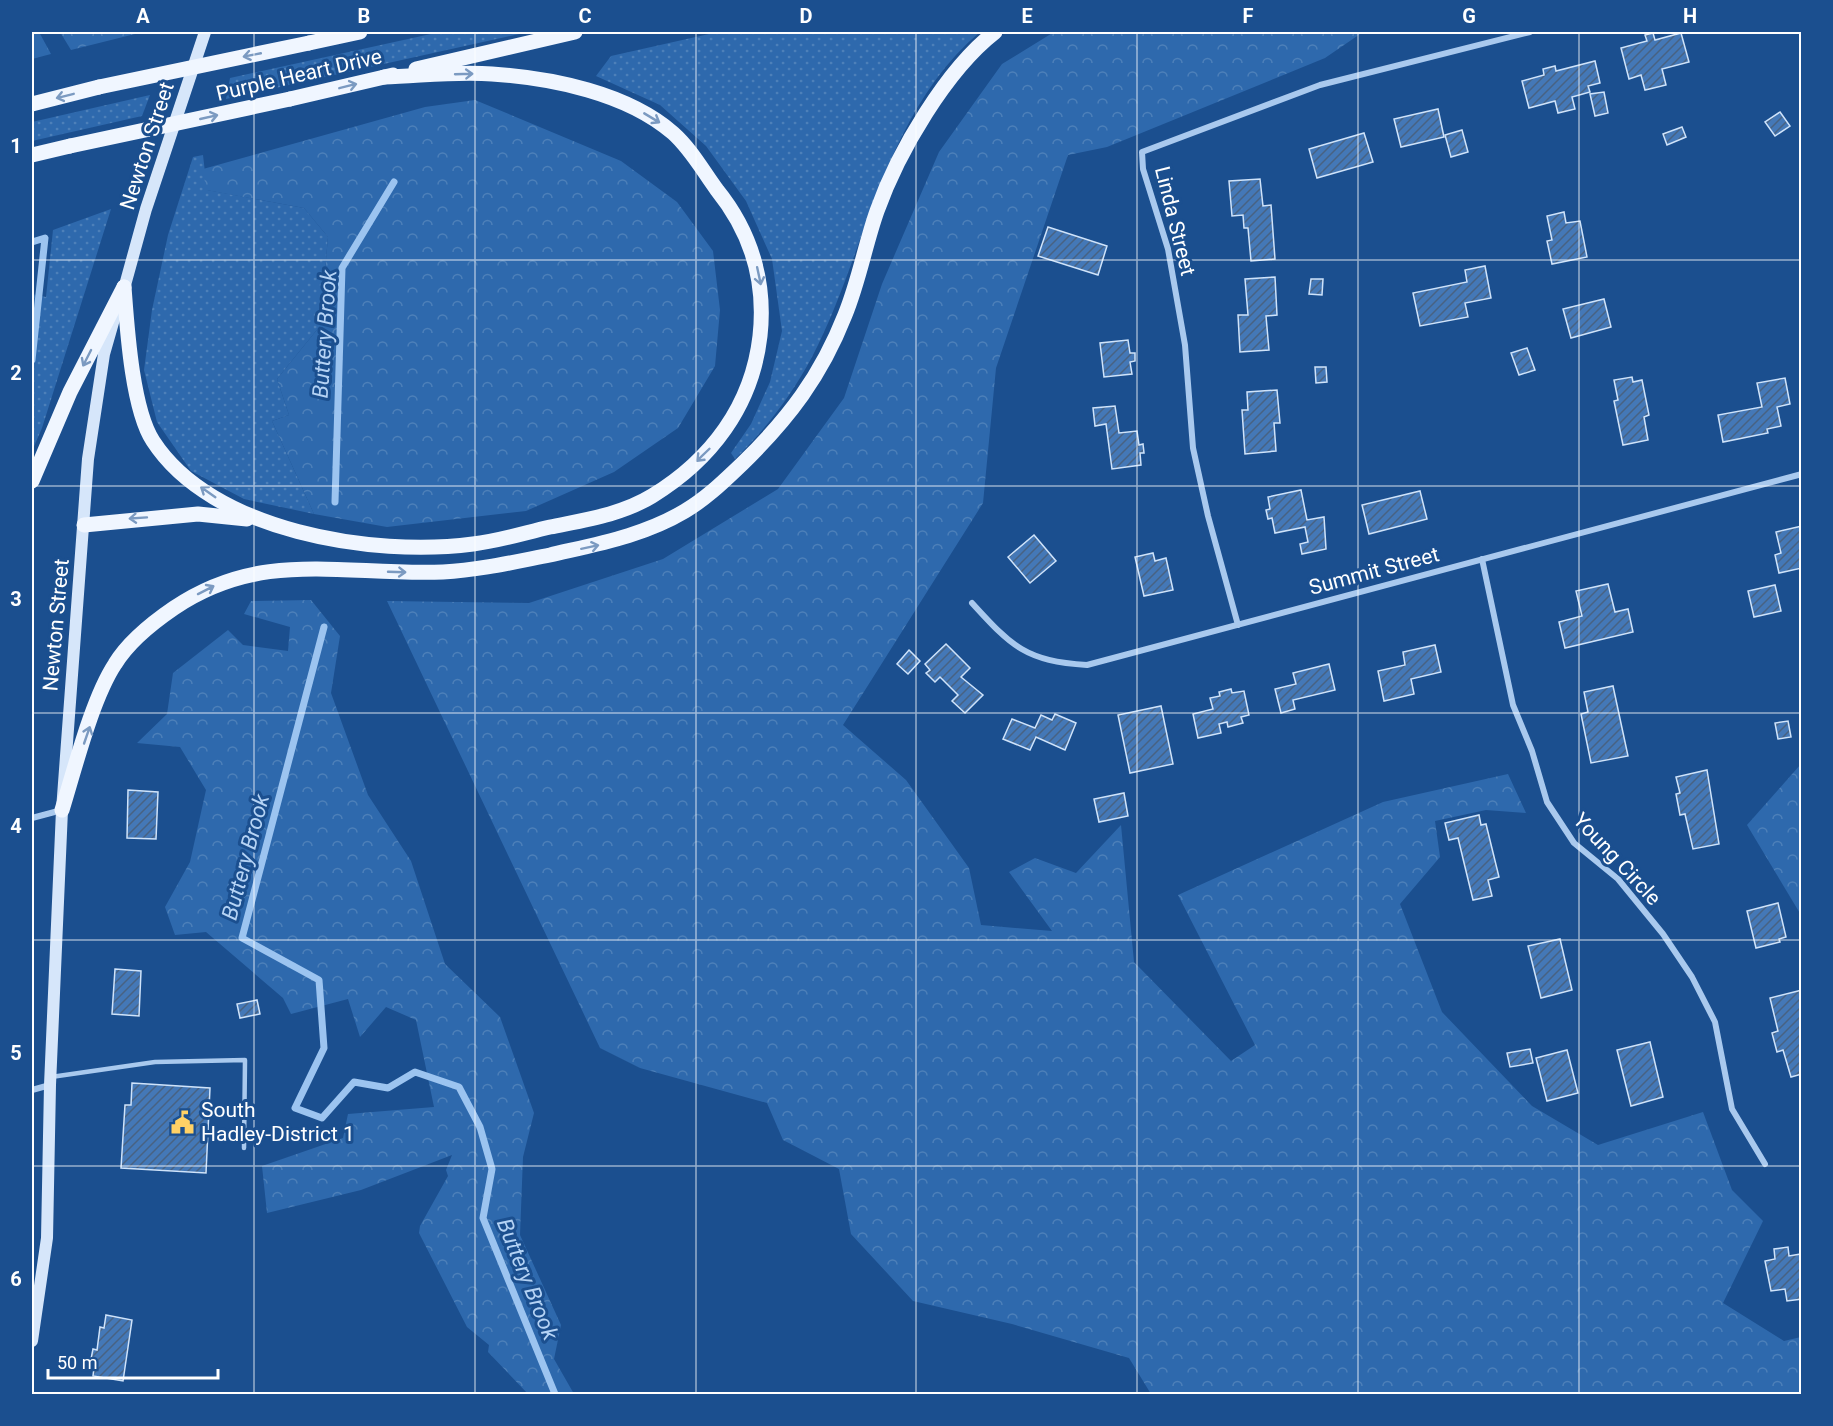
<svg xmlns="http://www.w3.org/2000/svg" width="1833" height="1426" font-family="Roboto,sans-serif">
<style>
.grass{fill:url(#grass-dots)}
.forest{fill:url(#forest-crowns)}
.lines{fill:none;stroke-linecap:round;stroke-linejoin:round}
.stream{stroke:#9cc4f0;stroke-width:7}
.building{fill:url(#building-hatch);stroke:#cfe3fa;stroke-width:1.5}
.service{stroke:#a9c9ee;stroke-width:4.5}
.minor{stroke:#a9c9ee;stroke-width:6}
.secondary{stroke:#d6e6fa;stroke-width:12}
.primary{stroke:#f0f6ff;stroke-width:15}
.primary-bridge{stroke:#f0f6ff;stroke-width:15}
.oneway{stroke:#7b9ac1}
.grid{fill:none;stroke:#fff;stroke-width:1.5;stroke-opacity:0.55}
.labels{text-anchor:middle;stroke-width:6;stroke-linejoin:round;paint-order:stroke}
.street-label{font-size:21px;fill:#fff;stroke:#1b4f8f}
.poi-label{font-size:21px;fill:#fff;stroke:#1b4f8f;text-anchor:start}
.water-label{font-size:22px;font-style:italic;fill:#b5d3f5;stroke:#1b4f8f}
.neatline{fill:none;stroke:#fff;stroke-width:2}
.grid-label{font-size:20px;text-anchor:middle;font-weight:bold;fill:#fff}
</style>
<defs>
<pattern id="grass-dots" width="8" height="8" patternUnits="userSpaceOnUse" patternTransform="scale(1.5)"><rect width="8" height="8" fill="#2e69ad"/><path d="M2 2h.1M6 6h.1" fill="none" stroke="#4d80b9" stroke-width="1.8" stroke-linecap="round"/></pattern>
<pattern id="forest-crowns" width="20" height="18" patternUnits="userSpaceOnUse" patternTransform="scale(1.5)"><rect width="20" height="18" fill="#2e69ad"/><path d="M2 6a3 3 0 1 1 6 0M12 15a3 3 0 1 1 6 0" fill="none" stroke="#4d80b9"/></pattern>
<pattern id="building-hatch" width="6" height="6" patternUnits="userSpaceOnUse" patternTransform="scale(1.5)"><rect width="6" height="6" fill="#4478b7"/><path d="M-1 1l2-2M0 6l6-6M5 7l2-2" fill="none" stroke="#486282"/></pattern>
</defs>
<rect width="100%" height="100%" fill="#1b4f8f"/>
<g class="grass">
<path d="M 440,32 L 528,32 L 226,99 L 230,78 Z"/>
<path d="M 718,32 L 980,32 C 883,114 868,249 812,357 C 791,396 766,429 735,459 L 731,453 L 751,424 L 770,382 L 782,331 L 772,259 L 746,201 L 706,146 L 660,105 L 596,76 L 611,56 Z"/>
<path d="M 150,95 L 142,116 L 32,141 L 32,122 Z"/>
<path d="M 203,155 L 207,190 L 304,208 L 328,237 L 320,326 L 277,379 L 289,415 L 272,421 L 314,514 L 244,499 L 191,471 L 157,422 L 144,370 L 152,310 L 168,235 L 193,157 Z"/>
<path d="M 111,209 L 42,428 L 32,451 L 32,294 L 46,297 L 53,230 Z"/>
</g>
<g class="forest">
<path d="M 32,32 L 39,32 L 51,54 L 32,59 Z"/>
<path d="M 60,32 L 143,32 L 71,50 Z"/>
<path d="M 1054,32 L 1363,32 L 1325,58 L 1107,147 L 1068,155 L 996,368 L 983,503 L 843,725 L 906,780 L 969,868 L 981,925 L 1052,931 L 1009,872 L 1035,858 L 1076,873 L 1121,825 L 1134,962 L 1231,1061 L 1255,1045 L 1178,895 L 1383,802 L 1508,774 L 1526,813 L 1486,810 L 1435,821 L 1440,857 L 1400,904 L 1442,1012 L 1532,1106 L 1598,1145 L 1703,1112 L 1732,1190 L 1763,1221 L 1723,1303 L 1784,1341 L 1801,1337 L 1801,1394 L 1151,1394 L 1129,1358 L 1012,1324 L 913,1301 L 851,1234 L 839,1169 L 783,1140 L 767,1103 L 640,1068 L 600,1048 L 387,601 L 529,603 L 663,559 L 778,489 L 844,398 L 882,284 L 939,152 L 1002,64 Z"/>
<path d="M 475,100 L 621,161 L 677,202 L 713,251 L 720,310 L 715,366 L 678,428 L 614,472 L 526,511 L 387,527 L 314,514 L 272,421 L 289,415 L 277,379 L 320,326 L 328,237 L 304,208 L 206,190 L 203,169 L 425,107 Z"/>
<path d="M 311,600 L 340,636 L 331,693 L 368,795 L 411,861 L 445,964 L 500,1017 L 534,1113 L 523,1157 L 520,1235 L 561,1325 L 554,1359 L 574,1394 L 528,1394 L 488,1352 L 489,1345 L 467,1327 L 419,1233 L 420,1226 L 448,1176 L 446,1170 L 452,1155 L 361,1190 L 267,1213 L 262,1166 L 343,1138 L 348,1114 L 434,1107 L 416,1020 L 386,1007 L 360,1037 L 348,999 L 291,1014 L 283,998 L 206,932 L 175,935 L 165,907 L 190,862 L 206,790 L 180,747 L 137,743 L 167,714 L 173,673 L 228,630 L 243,645 L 288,651 L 290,627 L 244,614 L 251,601 Z"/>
<path d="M 1801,764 L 1801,915 L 1747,825 Z"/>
</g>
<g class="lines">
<g class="stream">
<path d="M 32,242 L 45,238 L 32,360"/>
<path d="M 335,502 L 342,268 L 394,182"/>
<path d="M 324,627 L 242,938 L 319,980 L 324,1048 L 295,1108 L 322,1118 L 354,1082 L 388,1088 L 415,1072 L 459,1087 L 480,1127 L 492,1169 L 483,1218 L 555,1394"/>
</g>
</g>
<g class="building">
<path d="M 1653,33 L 1655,40 L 1681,33 L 1689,62 L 1662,69 L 1666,85 L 1645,90 L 1641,75 L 1629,79 L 1621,48 L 1647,41 L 1645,35 Z"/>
<path d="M 1595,61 L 1600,83 L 1588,86 L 1590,92 L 1572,97 L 1575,109 L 1558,113 L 1555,101 L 1529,108 L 1522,81 L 1544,75 L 1543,69 L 1555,66 L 1556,71 Z"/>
<path d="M 1604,92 L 1608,113 L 1595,116 L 1590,94 Z"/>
<path d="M 1438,109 L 1444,137 L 1401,147 L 1394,119 Z"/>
<path d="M 1780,112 L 1790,126 L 1775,136 L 1765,122 Z"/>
<path d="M 1682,127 L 1686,137 L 1667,145 L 1663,134 Z"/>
<path d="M 1462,130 L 1468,152 L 1451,157 L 1445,135 Z"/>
<path d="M 1364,133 L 1373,162 L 1317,178 L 1309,149 Z"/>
<path d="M 1260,179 L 1263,206 L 1271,205 L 1275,259 L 1251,261 L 1248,228 L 1244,228 L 1243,215 L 1232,216 L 1229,181 Z"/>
<path d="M 1564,212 L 1566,223 L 1580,221 L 1587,257 L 1552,264 L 1547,241 L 1552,240 L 1547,216 Z"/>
<path d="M 1048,227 L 1107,246 L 1098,275 L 1038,256 Z"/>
<path d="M 1485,266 L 1491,298 L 1465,303 L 1468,317 L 1420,326 L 1413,293 L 1467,282 L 1465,270 Z"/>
<path d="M 1275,277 L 1277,315 L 1266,316 L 1269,350 L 1240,352 L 1238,315 L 1248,315 L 1245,279 Z"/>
<path d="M 1311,279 L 1323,279 L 1322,295 L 1309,294 Z"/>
<path d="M 1604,299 L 1611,327 L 1571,338 L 1563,309 Z"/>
<path d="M 1128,340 L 1130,353 L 1135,353 L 1135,361 L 1130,362 L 1132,374 L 1104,377 L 1100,343 Z"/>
<path d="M 1527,348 L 1535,370 L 1519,375 L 1511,353 Z"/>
<path d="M 1315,367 L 1326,367 L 1327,382 L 1316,383 Z"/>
<path d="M 1632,377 L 1633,382 L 1642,380 L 1649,415 L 1644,417 L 1648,440 L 1623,445 L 1614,401 L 1618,400 L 1614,380 Z"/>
<path d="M 1785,378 L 1790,404 L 1777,407 L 1781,426 L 1767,429 L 1768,433 L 1723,442 L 1718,415 L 1762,407 L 1757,383 Z"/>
<path d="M 1277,390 L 1280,423 L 1274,423 L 1276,451 L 1245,454 L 1242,410 L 1248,410 L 1247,392 Z"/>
<path d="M 1115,406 L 1119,433 L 1137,431 L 1139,445 L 1143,444 L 1144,453 L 1140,453 L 1141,465 L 1112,469 L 1106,424 L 1095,426 L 1093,408 Z"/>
<path d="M 1301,490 L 1307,520 L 1324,517 L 1326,549 L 1302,554 L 1300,544 L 1308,542 L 1305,527 L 1275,533 L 1272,518 L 1268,519 L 1266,510 L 1270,509 L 1268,497 Z"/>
<path d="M 1420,491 L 1427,519 L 1369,534 L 1362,505 Z"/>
<path d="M 1802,526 L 1802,568 L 1779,573 L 1775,555 L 1781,553 L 1776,532 Z"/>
<path d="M 1034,535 L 1056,561 L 1030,583 L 1008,557 Z"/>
<path d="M 1153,553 L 1155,561 L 1166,558 L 1173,590 L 1144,596 L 1135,557 Z"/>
<path d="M 1608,584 L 1615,612 L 1628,609 L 1633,632 L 1565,648 L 1559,622 L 1582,616 L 1576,591 Z"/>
<path d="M 1775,585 L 1781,611 L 1754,617 L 1748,591 Z"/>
<path d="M 946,644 L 970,668 L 961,677 L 983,695 L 965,713 L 952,701 L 958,695 L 940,677 L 935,682 L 926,673 L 930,670 L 925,664 Z"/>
<path d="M 1435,645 L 1441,672 L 1411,679 L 1414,694 L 1384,701 L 1378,671 L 1405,665 L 1403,652 Z"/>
<path d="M 909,650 L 920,661 L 908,674 L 897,664 Z"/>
<path d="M 1329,664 L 1335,690 L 1293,700 L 1295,709 L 1281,713 L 1275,689 L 1296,684 L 1293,673 Z"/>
<path d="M 1613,686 L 1628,756 L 1591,763 L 1581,714 L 1588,712 L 1584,692 Z"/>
<path d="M 1231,689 L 1232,693 L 1244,691 L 1249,715 L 1241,717 L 1243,723 L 1228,727 L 1227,722 L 1219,724 L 1221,733 L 1198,738 L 1193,714 L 1213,709 L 1210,698 L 1220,696 L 1219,692 Z"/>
<path d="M 1161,706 L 1173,764 L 1130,773 L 1118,715 Z"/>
<path d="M 1055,714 L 1076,723 L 1065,750 L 1036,737 L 1030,750 L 1003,739 L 1012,719 L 1035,728 L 1041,715 L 1052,720 Z"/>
<path d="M 1788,721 L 1791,737 L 1778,739 L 1775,723 Z"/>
<path d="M 1707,770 L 1719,844 L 1693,849 L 1685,814 L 1680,815 L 1676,794 L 1680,793 L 1676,777 Z"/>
<path d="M 128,790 L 158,792 L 156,839 L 127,838 Z"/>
<path d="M 1124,793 L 1128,816 L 1099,822 L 1094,799 Z"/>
<path d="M 1479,815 L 1481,825 L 1486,824 L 1499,877 L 1488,880 L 1492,896 L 1473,900 L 1458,838 L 1449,840 L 1445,823 Z"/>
<path d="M 1778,903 L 1786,937 L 1779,939 L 1780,942 L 1756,948 L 1747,911 Z"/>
<path d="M 1560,939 L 1572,990 L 1541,998 L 1528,946 Z"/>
<path d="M 115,969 L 141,971 L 139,1016 L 112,1014 Z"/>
<path d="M 1802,990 L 1802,1074 L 1791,1077 L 1783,1050 L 1777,1052 L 1772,1033 L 1778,1031 L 1770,998 Z"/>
<path d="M 257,1000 L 260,1014 L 240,1018 L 237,1004 Z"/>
<path d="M 1650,1042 L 1663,1097 L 1631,1106 L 1617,1050 Z"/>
<path d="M 1530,1049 L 1533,1063 L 1510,1067 L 1507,1053 Z"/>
<path d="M 1567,1050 L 1578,1093 L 1547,1101 L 1536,1058 Z"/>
<path d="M 132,1083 L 210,1088 L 206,1173 L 121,1168 L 125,1105 L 131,1105 Z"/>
<path d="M 1788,1247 L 1789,1256 L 1801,1254 L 1802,1299 L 1787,1301 L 1785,1289 L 1771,1291 L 1765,1261 L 1775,1259 L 1774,1249 Z"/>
<path d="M 106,1315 L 132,1320 L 123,1381 L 93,1376 L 95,1360 L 91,1359 L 93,1349 L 97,1350 L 100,1327 L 104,1328 Z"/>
</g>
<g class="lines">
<path class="service" d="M 51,1077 L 155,1062 L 245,1060 L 244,1148"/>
<g class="minor">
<path d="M 1482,559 L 1513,705 L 1532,751 L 1547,802 L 1574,843 L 1618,879 L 1663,934 L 1692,977 L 1715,1022 L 1732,1109 L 1765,1164"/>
<path d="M 972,603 C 1012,647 1026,661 1087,665 L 1802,474"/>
<path d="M 1238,625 L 1208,516 L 1193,448 L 1185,345 L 1168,249 L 1143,169 L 1142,152 L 1320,85 L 1530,32"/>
<path d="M 32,818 L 62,810"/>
<path d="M 32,1090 L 50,1085"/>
</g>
<g class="secondary">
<path d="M 122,296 L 146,209 L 205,32"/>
<path d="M 32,1341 L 47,1238 L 50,1085 L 62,810 L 88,459 L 104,354 L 116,312"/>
</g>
<g class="primary">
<path d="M 309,43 L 360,32"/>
<path d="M 416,69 L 575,32"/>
<path d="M 290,99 L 393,75"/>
<path d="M 32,104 L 99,87"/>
<path d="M 32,155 L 70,146"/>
<path d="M 124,287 C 127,327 132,409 153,441 C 212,532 373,557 473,544 C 499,541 524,533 550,527 C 584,520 621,515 652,496 C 711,460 752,406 760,336 C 766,282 751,232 717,190 C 703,171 691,149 673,133 C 627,93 552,78 492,74 C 457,71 420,76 384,77"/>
<path d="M 32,481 L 70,392 L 124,287"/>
<path d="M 84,525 L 198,514 L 247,519"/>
<path d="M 62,810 C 75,768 92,699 115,664 C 129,641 152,623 174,608 C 263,548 344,576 443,572 C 480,570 514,562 550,555 C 597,544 643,536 685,511 C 707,498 724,481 742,464 C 789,418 821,376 845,315 C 859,281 865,245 877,211 C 898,152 946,70 995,32"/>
</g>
<g class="primary-bridge">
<path d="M 99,87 L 309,43"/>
<path d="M 70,146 L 290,99"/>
</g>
</g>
<defs><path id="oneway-shaft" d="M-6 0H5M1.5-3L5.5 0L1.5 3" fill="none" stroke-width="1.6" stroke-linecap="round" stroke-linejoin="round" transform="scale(1.5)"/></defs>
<g class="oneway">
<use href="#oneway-shaft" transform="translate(252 55) rotate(169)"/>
<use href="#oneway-shaft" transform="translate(464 74) rotate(-2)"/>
<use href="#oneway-shaft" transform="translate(348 86) rotate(-14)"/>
<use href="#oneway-shaft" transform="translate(65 96) rotate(166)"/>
<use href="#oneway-shaft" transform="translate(209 117) rotate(-13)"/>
<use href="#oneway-shaft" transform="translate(652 118) rotate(31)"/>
<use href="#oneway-shaft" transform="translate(759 276) rotate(78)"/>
<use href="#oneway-shaft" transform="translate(87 358) rotate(117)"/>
<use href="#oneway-shaft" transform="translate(703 455) rotate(136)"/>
<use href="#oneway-shaft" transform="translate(208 492) rotate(-145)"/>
<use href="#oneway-shaft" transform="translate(138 518) rotate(176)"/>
<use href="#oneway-shaft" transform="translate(590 547) rotate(-12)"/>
<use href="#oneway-shaft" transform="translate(397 572) rotate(2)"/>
<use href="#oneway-shaft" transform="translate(206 590) rotate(-27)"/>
<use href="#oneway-shaft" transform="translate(87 735) rotate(-71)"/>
</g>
<path class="grid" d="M 254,32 L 254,1394M 475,32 L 475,1394M 696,32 L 696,1394M 916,32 L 916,1394M 1137,32 L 1137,1394M 1358,32 L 1358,1394M 1579,32 L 1579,1394M 32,260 L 1802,260M 32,486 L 1802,486M 32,713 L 1802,713M 32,940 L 1802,940M 32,1166 L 1802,1166"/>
<defs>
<symbol id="civic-bare" viewBox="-9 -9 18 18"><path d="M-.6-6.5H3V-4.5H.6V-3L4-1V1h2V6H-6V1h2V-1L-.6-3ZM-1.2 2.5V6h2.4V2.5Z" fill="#ffd166" stroke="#1b4f8f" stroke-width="2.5" paint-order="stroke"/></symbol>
</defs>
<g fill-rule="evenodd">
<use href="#civic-bare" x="166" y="1106" width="33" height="33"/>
</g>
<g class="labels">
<g class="street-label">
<text transform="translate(299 75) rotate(-13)" y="7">Purple Heart Drive</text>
<text transform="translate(147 146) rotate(-72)" y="7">Newton Street</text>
<text transform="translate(1175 221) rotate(76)" y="7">Linda Street</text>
<text transform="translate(1374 571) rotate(-15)" y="7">Summit Street</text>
<text transform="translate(56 625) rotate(-85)" y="7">Newton Street</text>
<text transform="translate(1617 859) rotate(47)" y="7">Young Circle</text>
</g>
<g class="poi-label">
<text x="201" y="1117">South<tspan x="201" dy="24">Hadley-District 1</tspan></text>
</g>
<g class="water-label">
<text transform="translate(324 334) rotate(-86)" y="8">Buttery Brook</text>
<text transform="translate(245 857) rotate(-75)" y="8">Buttery Brook</text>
<text transform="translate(528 1279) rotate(68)" y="8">Buttery Brook</text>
</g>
</g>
<rect width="1833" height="1426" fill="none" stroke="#1b4f8f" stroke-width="66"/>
<path d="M48 1369v9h170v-9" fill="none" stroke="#ffffff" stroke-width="3"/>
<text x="57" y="1369" font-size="18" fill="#ffffff" stroke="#1b4f8f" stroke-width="4.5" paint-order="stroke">50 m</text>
<rect x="33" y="33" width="1767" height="1360" class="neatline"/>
<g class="grid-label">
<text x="143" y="23">A</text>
<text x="364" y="23">B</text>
<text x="585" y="23">C</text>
<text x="806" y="23">D</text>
<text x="1027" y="23">E</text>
<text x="1248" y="23">F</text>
<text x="1469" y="23">G</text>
<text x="1690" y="23">H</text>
<text x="16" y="153">1</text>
<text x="16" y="380">2</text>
<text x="16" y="606">3</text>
<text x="16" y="833">4</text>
<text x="16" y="1060">5</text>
<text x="16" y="1286">6</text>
</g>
</svg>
